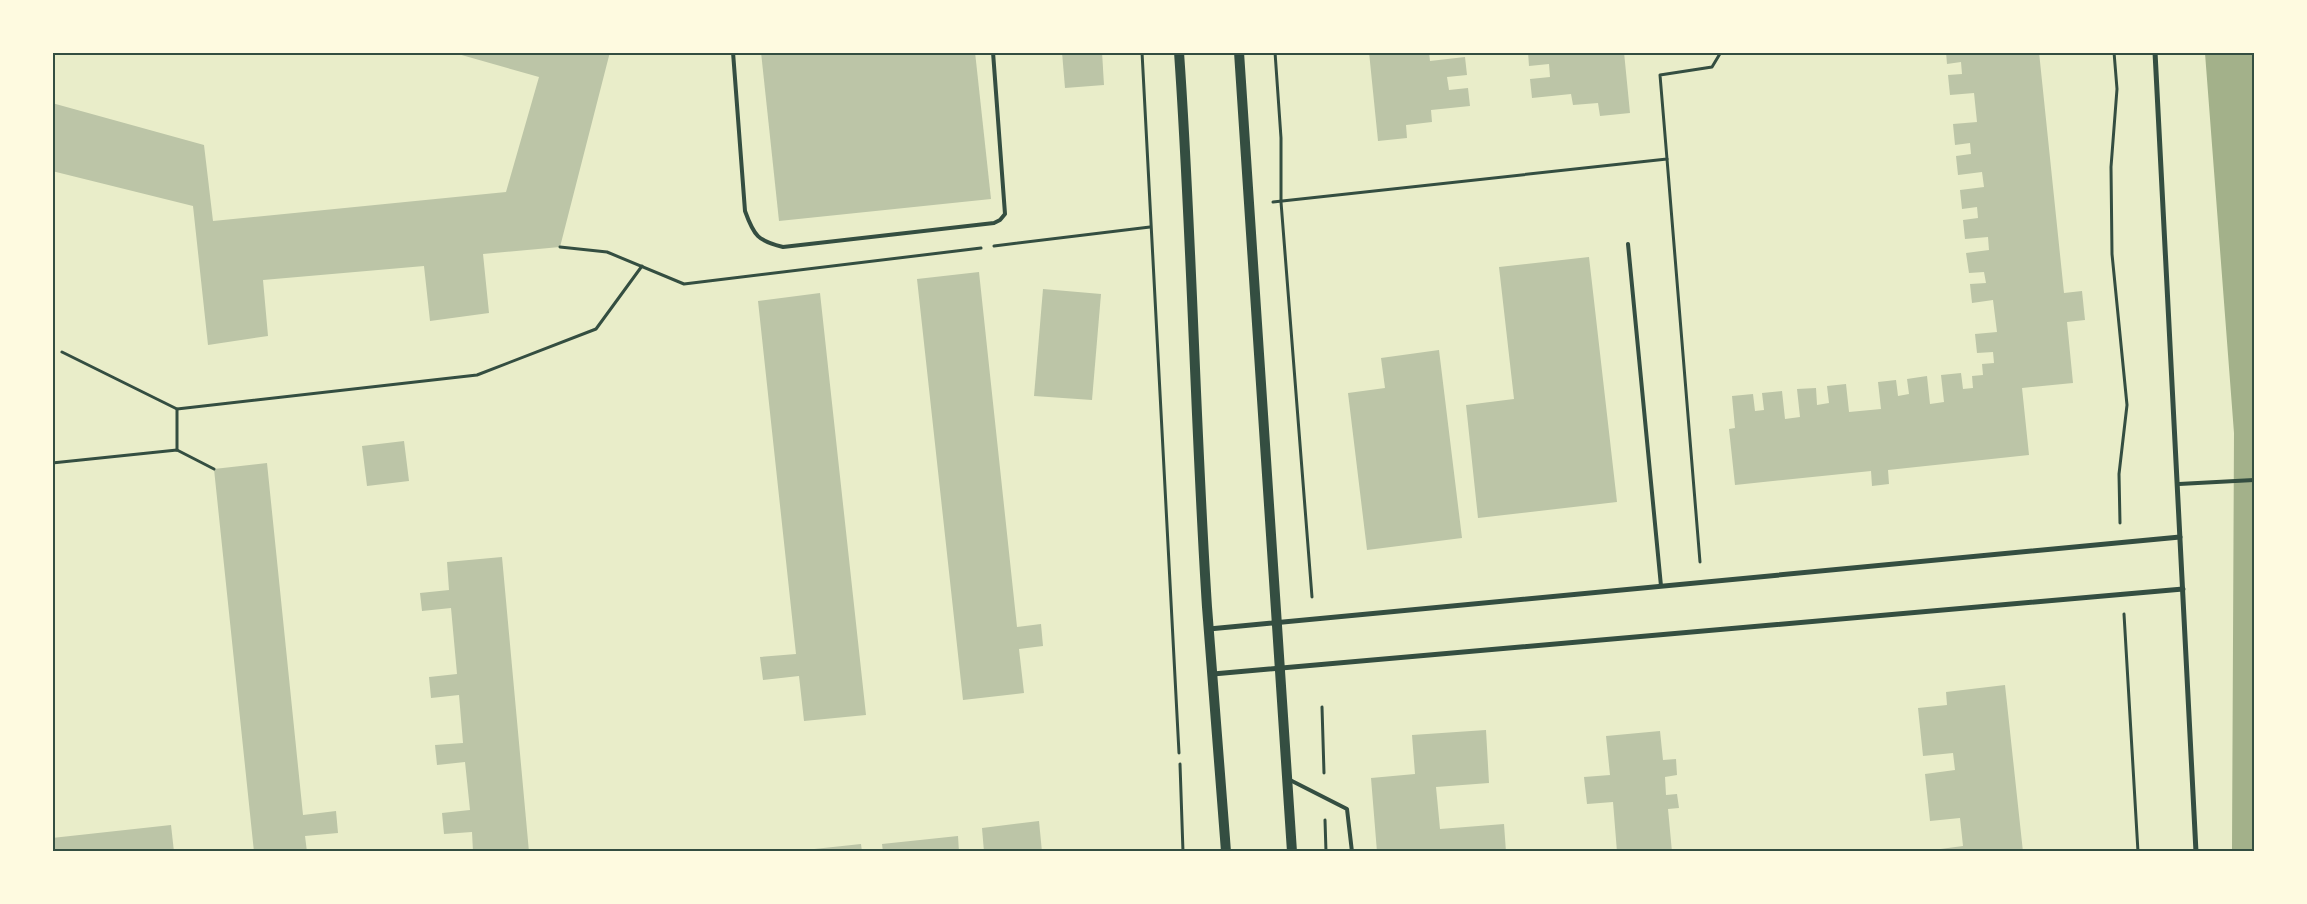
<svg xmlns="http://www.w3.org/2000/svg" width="2307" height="904" font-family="Jost,sans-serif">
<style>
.water{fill:#a3b18a}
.building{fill:#bcc5a7}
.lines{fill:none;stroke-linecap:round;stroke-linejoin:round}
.path{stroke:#344e41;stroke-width:3}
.service{stroke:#344e41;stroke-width:4}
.minor{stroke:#344e41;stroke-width:5}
.secondary{stroke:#344e41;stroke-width:10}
.neatline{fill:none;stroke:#344e41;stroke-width:2}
</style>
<rect width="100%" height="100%" fill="#e9edc9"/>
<path class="water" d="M 2205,53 L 2254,53 L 2254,851 L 2232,851 L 2234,433 Z"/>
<g class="building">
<path d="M 451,52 L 610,52 L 560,247 L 483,254 L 489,313 L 430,321 L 424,266 L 263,280 L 268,336 L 208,345 L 193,206 L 52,171 L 52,103 L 204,145 L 213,221 L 506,192 L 539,77 Z"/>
<path d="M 761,52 L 975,52 L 991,199 L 779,221 Z"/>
<path d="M 1062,52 L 1102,52 L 1104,85 L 1065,88 Z"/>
<path d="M 1369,52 L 1429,52 L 1430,61 L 1465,57 L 1467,75 L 1447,77 L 1449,90 L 1468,88 L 1470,106 L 1431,110 L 1432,122 L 1406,125 L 1407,138 L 1378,141 Z"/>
<path d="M 1528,52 L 1624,52 L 1630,113 L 1600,116 L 1598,103 L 1573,105 L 1571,94 L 1532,98 L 1530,79 L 1550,77 L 1549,64 L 1529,66 Z"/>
<path d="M 1946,52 L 2039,52 L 2064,293 L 2082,291 L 2085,320 L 2067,322 L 2073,383 L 2022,388 L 2029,455 L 1888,470 L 1889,484 L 1872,486 L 1871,471 L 1735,485 L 1729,429 L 1735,428 L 1732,396 L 1753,394 L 1755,411 L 1764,410 L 1762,393 L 1782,391 L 1785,419 L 1800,417 L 1797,389 L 1816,388 L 1817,405 L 1829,403 L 1827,386 L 1846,384 L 1849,412 L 1881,409 L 1878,382 L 1896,380 L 1898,396 L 1909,394 L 1907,379 L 1927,376 L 1930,404 L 1944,402 L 1941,375 L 1961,373 L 1963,389 L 1973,388 L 1972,376 L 1983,375 L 1982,364 L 1994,363 L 1993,352 L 1977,353 L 1975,334 L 1997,332 L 1993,300 L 1972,303 L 1970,284 L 1986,283 L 1984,272 L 1969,273 L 1966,253 L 1989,250 L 1988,237 L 1965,239 L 1963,220 L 1978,218 L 1977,207 L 1962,209 L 1960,190 L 1984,187 L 1982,172 L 1958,175 L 1956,156 L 1971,154 L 1970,143 L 1955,145 L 1953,124 L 1977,122 L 1974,93 L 1950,95 L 1948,75 L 1962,74 L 1961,62 L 1947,64 Z"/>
<path d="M 1589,257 L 1617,502 L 1478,518 L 1466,405 L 1514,399 L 1499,267 Z"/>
<path d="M 979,272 L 1017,627 L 1041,624 L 1043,646 L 1019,649 L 1024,693 L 963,700 L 917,279 Z"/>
<path d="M 1043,289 L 1101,294 L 1092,400 L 1034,396 Z"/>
<path d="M 820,293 L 866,715 L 804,721 L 799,676 L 763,680 L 760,657 L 796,654 L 758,301 Z"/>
<path d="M 1439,350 L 1462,538 L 1367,550 L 1348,393 L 1385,388 L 1381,358 Z"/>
<path d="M 404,441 L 409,481 L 367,486 L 362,446 Z"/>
<path d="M 267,463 L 303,815 L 336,811 L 338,833 L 305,836 L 307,852 L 254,852 L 214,469 Z"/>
<path d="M 502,557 L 529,852 L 473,852 L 472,832 L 444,834 L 442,813 L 470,810 L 465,762 L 437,765 L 435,745 L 463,743 L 459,695 L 431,698 L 429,677 L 457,674 L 451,608 L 422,611 L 420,593 L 449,590 L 447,562 Z"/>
<path d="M 2005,685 L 2023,852 L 1933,852 L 1933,850 L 1963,846 L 1960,818 L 1930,821 L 1925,774 L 1955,770 L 1953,753 L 1923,756 L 1918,708 L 1947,705 L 1946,692 Z"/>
<path d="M 1486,730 L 1489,783 L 1436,787 L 1440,829 L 1504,824 L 1506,852 L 1377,852 L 1371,778 L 1415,774 L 1412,735 Z"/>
<path d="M 1660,731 L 1663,760 L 1676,759 L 1677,775 L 1665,777 L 1666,795 L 1677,794 L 1679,808 L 1668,809 L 1672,852 L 1617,852 L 1613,802 L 1587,804 L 1584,777 L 1610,775 L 1606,736 Z"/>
<path d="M 1039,821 L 1042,852 L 984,852 L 982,828 Z"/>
<path d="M 171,825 L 174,852 L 52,852 L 52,838 Z"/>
<path d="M 958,836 L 959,852 L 883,852 L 882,844 Z"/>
<path d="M 861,844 L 862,852 L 805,852 L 805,850 Z"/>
</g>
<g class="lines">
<g class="path">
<path d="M 1142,52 L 1179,753"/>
<path d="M 1275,52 L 1281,138 L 1281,202 L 1312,597"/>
<path d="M 2114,52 L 2117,89 L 2111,167 L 2112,254 L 2127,405 L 2119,474 L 2120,523"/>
<path d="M 1667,159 L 1700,562"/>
<path d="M 1273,202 L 1667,159 L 1660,75 L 1712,67 L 1721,52"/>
<path d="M 994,246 L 1150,227"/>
<path d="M 560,247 L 607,252 L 684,284 L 981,248"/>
<path d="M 62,352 L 177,409 L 477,375 L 596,329 L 642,266"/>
<path d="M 177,409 L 177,450"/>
<path d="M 52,463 L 177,450 L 214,469"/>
<path d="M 2124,614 L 2138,852"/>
<path d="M 1322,707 L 1324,773"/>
<path d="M 1180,764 L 1183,852"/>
<path d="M 1325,820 L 1326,852"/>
</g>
<g class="service">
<path d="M 733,52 L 745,211 C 754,236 758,241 783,247 L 994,223 L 1000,220 L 1005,214 L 993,52"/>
<path d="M 1628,244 L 1661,586"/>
<path d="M 2179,484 L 2254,480"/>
<path d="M 1288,779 L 1347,809 L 1352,852"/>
</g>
<g class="minor">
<path d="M 2155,52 L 2196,852"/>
<path d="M 1209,629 L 2180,537"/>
<path d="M 1213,674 L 2183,589"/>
</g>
<g class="secondary">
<path d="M 1179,52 C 1192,237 1195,422 1207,607 C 1213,688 1220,770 1226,852"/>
<path d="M 1239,52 L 1292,852"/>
</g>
</g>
<rect width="2307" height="904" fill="none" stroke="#fefae0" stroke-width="108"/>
<rect x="54" y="54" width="2199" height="796" class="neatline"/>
</svg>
